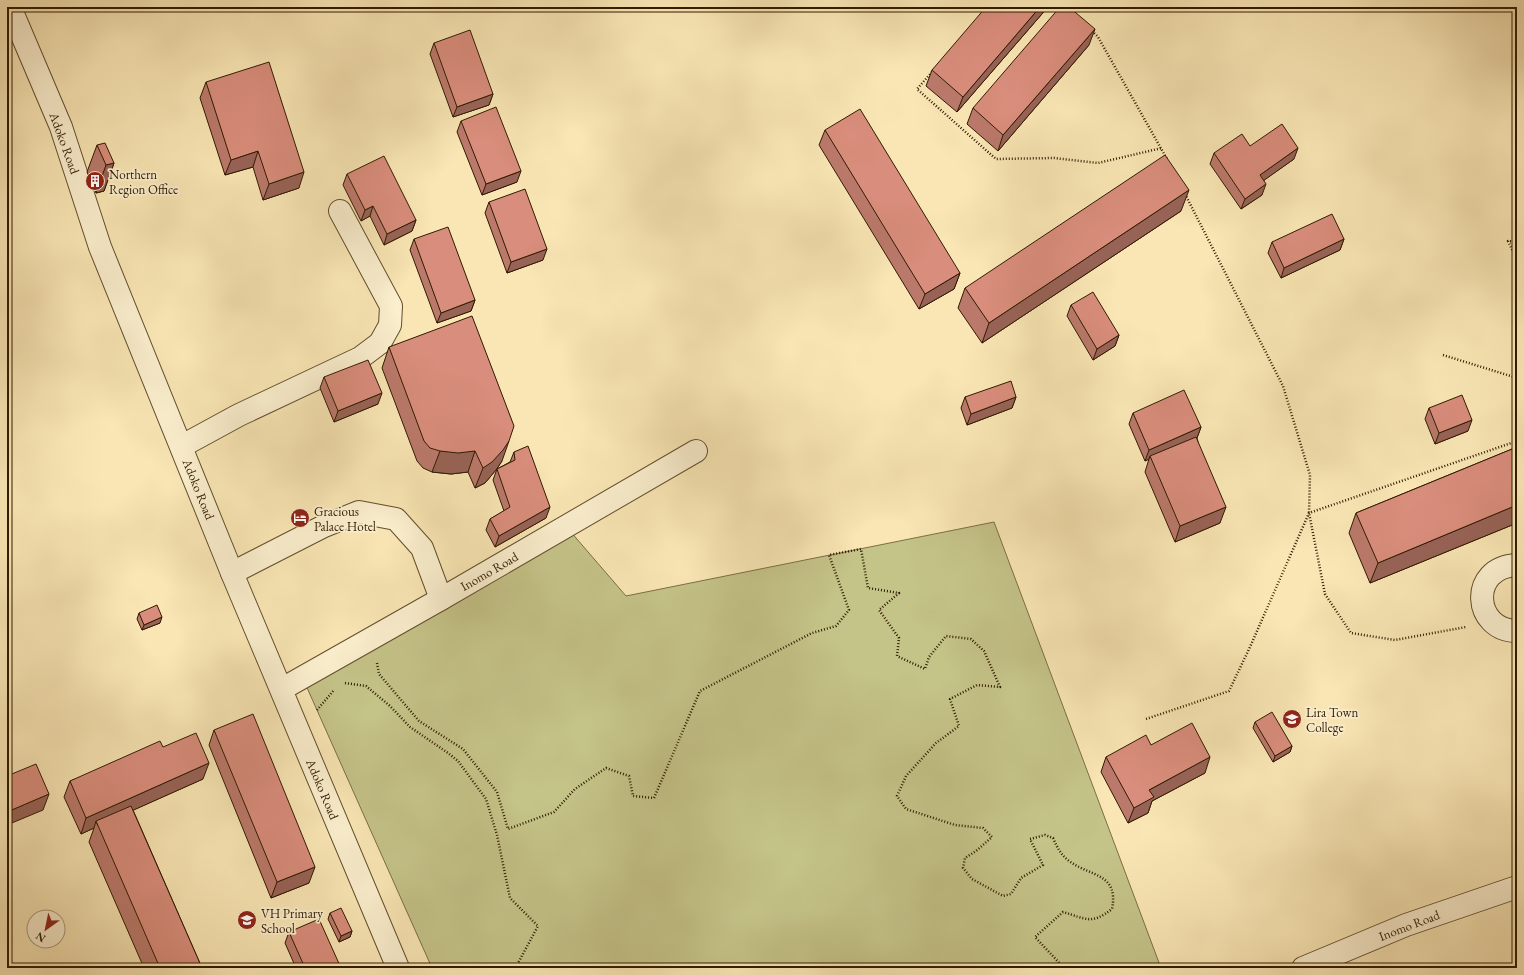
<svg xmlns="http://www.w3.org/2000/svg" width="1524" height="975" font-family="'EB Garamond',serif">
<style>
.green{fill:#c4c388;stroke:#7a6f44}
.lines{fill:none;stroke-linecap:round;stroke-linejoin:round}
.minor-casing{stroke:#624e2d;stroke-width:24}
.path{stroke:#301b00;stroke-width:2.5;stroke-dasharray:1 2;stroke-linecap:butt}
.minor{stroke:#fbefce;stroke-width:22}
.wall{fill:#bb796b;stroke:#301b00}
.shaded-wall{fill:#986357;stroke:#301b00}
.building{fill:#d98d7c;stroke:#301b00}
.labels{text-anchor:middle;stroke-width:3.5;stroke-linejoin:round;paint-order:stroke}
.street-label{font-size:13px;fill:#301b00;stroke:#fbefce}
.poi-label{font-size:13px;fill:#301b00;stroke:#fbefce;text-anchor:start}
</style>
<rect width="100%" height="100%" fill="#f9e6b4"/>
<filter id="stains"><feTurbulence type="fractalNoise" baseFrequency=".005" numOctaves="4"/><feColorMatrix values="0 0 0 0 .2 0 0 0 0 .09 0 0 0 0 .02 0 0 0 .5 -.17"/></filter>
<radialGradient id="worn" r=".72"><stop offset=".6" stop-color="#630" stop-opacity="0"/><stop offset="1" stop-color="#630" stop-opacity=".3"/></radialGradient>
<path class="green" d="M 994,522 L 1161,968 L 432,968 L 304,681 L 570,531 L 626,596 Z"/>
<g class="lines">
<defs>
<g id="minor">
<path d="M 10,7 L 61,127 L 100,247 L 232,573 L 398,968"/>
<path d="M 182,446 L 239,415 L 360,358 L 380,343 L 390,325 L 391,306 L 340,211"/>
<path d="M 1517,565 C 1468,567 1473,631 1517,631"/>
<path d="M 232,573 L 324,526 L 359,512 L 396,519 L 422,548 L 441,599"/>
<path d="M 282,689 L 441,599 L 696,451"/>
<path d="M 1303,968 L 1406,925 L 1517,887"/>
</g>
</defs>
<use href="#minor" class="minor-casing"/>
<g class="path">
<path d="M 1092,31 L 1098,37 L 1167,159"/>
<path d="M 932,72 L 917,89 L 996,159 L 1054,158 L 1098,163 L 1162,148"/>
<path d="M 1185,194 L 1283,386 L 1310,475 L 1309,513 L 1325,594 L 1351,633 L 1395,640 L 1466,627"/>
<path d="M 1517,242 L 1508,241 L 1517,260"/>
<path d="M 1443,355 L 1517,378"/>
<path d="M 377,663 L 379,674 L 419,721 L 463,749 L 497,792 L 508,829 L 554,812 L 575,789 L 606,768 L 629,776 L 633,796 L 654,798 L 700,691 L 812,633 L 836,626 L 849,610 L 829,555 L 861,549 L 868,588 L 899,593 L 879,610 L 899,638 L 897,656 L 925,669 L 929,657 L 946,636 L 971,639 L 984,651 L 1000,687 L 977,685 L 950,699 L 959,726 L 936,743 L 906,776 L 897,796 L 906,809 L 955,825 L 983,828 L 992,837 L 976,851 L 965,858 L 963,868 L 972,879 L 1003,896 L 1011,894 L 1021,878 L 1043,865 L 1030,839 L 1045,835 L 1053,838 C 1057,847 1061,855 1069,861 C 1091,877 1119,873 1112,909 C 1091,925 1087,919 1063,912 L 1035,937 L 1064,968"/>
<path d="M 345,683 L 366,686 L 390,706 L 410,727 L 448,753 L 458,761 L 486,799 L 497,835 L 510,898 L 538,926 L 517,965 L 518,968"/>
<path d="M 317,710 L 334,690"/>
<path d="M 1146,719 L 1229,691 L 1250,647 L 1309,513 L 1517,441"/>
</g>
<use href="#minor" class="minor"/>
</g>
<g class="wall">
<path d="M 1048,7 L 957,112 L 926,86 L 932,70 Z"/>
<path d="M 434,43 L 493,94 L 489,105 L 453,117 L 430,54 Z"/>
<path d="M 1089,45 L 998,151 L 967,124 L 973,108 Z"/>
<path d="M 206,82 L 299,188 L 263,200 L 253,167 L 225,175 L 200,98 Z"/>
<path d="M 461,121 L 517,182 L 482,195 L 457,132 Z"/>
<path d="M 825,130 L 960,273 L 954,289 L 919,309 L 819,145 Z"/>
<path d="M 97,145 L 114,163 L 104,191 L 96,193 L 87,172 Z"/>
<path d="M 1250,146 L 1294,159 L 1264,180 L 1262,195 L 1241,209 L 1210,164 L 1214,153 Z"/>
<path d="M 347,174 L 416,220 L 412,231 L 384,245 L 370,216 L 361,221 L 343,185 Z"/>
<path d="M 489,202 L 543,260 L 507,273 L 485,213 Z"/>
<path d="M 1181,211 L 982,343 L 958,308 L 965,288 Z"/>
<path d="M 414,239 L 475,300 L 471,311 L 437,323 L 410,250 Z"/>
<path d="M 1344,239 L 1340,250 L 1281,278 L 1268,253 L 1272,242 Z"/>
<path d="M 1071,305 L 1119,335 L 1115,346 L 1093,360 L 1067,316 Z"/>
<path d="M 389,347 L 502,461 L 496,470 L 485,483 L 475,488 L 468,472 L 451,474 L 432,472 L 423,468 L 417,461 L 382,368 Z"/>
<path d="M 324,377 L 378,404 L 334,422 L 320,388 Z"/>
<path d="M 965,397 L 1016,397 L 1012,408 L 967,425 L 961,408 Z"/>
<path d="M 1429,408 L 1468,431 L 1435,444 L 1425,419 Z"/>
<path d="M 1133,413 L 1201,427 L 1197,438 L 1220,523 L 1175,542 L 1145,472 L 1149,459 L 1145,461 L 1129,424 Z"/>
<path d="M 1517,447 L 1517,523 L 1370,583 L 1349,533 L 1356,513 Z"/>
<path d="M 514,452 L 546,518 L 495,547 L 486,530 L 490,519 L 504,511 L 493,480 L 497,469 L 510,462 Z"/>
<path d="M 139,613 L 160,623 L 142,630 L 137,619 Z"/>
<path d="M 1255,722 L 1292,746 L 1290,752 L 1273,762 L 1253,728 Z"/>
<path d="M 214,730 L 309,883 L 271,898 L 209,745 Z"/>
<path d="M 1151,745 L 1205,773 L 1152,801 L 1148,813 L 1128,823 L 1101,772 L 1106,757 Z"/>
<path d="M 163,747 L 203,779 L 133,810 L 202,968 L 144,968 L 89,842 L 94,828 L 81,834 L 64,797 L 70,781 Z"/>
<path d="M 330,913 L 352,931 L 350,937 L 339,942 L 328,919 Z"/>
<path d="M 289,932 L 341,968 L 296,968 L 285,943 Z"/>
</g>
<g class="shaded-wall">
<path d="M 1040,7 L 1048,7 L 957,112 L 963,97 Z"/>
<path d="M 1095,29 L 1089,45 L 998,151 L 1003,135 Z"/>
<path d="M 493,94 L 489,105 L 453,117 L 457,107 Z"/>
<path d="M 1298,148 L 1294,159 L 1256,186 L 1260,175 Z"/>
<path d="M 258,151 L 253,167 L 225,175 L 231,160 Z"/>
<path d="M 114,163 L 104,191 L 96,193 L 106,165 Z"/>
<path d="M 521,171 L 517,182 L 482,195 L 486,184 Z"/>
<path d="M 304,172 L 299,188 L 263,200 L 269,184 Z"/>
<path d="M 1266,184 L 1262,195 L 1241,209 L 1245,199 Z"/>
<path d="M 1189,190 L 1181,211 L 982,343 L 989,323 Z"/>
<path d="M 373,206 L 370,216 L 361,221 L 365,210 Z"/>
<path d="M 416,220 L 412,231 L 384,245 L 387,234 Z"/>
<path d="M 1344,239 L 1340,250 L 1281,278 L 1284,268 Z"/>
<path d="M 547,249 L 543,260 L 507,273 L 511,262 Z"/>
<path d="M 960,273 L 954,289 L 919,309 L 925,294 Z"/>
<path d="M 475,300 L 471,311 L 437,323 L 441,313 Z"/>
<path d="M 1119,335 L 1115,346 L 1093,360 L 1097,349 Z"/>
<path d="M 382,393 L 378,404 L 334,422 L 338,411 Z"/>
<path d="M 1016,397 L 1012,408 L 967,425 L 971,414 Z"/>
<path d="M 1472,420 L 1468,431 L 1435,444 L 1439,433 Z"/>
<path d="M 1201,427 L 1197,438 L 1151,458 L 1150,456 L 1149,459 L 1145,461 L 1149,450 Z"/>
<path d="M 509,441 L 502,461 L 496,470 L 485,483 L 475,488 L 483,468 Z"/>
<path d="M 440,451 L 475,451 L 468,472 L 451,474 L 432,472 Z"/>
<path d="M 1517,505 L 1517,523 L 1370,583 L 1378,563 Z"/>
<path d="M 550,507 L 546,518 L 495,547 L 499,536 Z"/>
<path d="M 1226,507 L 1220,523 L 1175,542 L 1180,526 Z"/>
<path d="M 162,617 L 160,623 L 142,630 L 144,625 Z"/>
<path d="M 1292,746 L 1290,752 L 1273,762 L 1275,756 Z"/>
<path d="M 1210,757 L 1205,773 L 1152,801 L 1148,813 L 1128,823 L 1134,808 L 1149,790 Z"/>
<path d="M 209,763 L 203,779 L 98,826 L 96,821 L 94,828 L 81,834 L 86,818 Z"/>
<path d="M 49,794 L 43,810 L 7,825 L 7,812 Z"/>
<path d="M 315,867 L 309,883 L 271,898 L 277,882 Z"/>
<path d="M 352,931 L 350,937 L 339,942 L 341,936 Z"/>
</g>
<g class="building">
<path d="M 986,7 L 1040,7 L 963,97 L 932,70 Z"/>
<path d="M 1060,7 L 1069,7 L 1095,29 L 1003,135 L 973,108 Z"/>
<path d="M 470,30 L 493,94 L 457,107 L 434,43 Z"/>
<path d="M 269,62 L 304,172 L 269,184 L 258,151 L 231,160 L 206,82 Z"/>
<path d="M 496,107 L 521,171 L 486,184 L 461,121 Z"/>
<path d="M 860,109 L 960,273 L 925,294 L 825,130 Z"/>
<path d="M 1282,124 L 1298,148 L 1260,175 L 1266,184 L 1245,199 L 1214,153 L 1242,134 L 1250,146 Z"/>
<path d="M 105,143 L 114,163 L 106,165 L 97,145 Z"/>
<path d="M 1165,155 L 1189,190 L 989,323 L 965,288 Z"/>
<path d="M 384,156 L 416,220 L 387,234 L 373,206 L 365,210 L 347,174 Z"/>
<path d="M 525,189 L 547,249 L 511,262 L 489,202 Z"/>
<path d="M 1332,214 L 1344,239 L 1284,268 L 1272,242 Z"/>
<path d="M 448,227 L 475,300 L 441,313 L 414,239 Z"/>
<path d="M 1093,292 L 1119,335 L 1097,349 L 1071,305 Z"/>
<path d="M 472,316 L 514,426 L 509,441 L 503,450 L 492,462 L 483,468 L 475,451 L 458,453 L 440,451 L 430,448 L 424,441 L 389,347 Z"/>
<path d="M 368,360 L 382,393 L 338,411 L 324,377 Z"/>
<path d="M 1011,381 L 1016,397 L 971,414 L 965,397 Z"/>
<path d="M 1184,390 L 1201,427 L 1149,450 L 1133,413 Z"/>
<path d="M 1462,395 L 1472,420 L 1439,433 L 1429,408 Z"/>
<path d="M 1196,437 L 1226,507 L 1180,526 L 1150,456 Z"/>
<path d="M 528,446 L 550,507 L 499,536 L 490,519 L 510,507 L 497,469 L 515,460 L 514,452 Z"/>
<path d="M 1517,447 L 1517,505 L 1378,563 L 1356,513 Z"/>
<path d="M 157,605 L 162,617 L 144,625 L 139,613 Z"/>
<path d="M 1272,712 L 1292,746 L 1275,756 L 1255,722 Z"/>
<path d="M 253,714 L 315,867 L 277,882 L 214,730 Z"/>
<path d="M 1192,723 L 1210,757 L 1149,790 L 1154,797 L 1134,808 L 1106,757 L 1146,735 L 1151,745 Z"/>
<path d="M 196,733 L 209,763 L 86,818 L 70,781 L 160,741 L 163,747 Z"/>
<path d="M 36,764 L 49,794 L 7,812 L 7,776 Z"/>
<path d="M 131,806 L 202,968 L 160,968 L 96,821 Z"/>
<path d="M 341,908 L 352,931 L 341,936 L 330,913 Z"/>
<path d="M 319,919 L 341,968 L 305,968 L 289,932 Z"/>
</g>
<defs>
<symbol id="building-disc" viewBox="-11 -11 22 22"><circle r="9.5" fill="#8f2418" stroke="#fbefce"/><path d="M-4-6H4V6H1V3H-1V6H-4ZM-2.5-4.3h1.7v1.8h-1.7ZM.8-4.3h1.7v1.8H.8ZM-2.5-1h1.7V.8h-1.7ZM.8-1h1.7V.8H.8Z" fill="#fff"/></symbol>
<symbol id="hotel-disc" viewBox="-11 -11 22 22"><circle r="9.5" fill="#8f2418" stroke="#fbefce"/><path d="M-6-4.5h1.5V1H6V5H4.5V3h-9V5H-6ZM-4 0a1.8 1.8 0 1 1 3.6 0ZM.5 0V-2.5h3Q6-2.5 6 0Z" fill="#fff"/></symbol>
<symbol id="university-disc" viewBox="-11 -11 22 22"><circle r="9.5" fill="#8f2418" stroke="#fbefce"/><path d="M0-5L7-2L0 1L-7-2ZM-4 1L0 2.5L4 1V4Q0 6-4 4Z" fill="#fff"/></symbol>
<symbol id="school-disc" viewBox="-11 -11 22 22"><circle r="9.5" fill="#8f2418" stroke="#fbefce"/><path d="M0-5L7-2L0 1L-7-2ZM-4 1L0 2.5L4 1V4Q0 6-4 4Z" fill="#fff"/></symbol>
</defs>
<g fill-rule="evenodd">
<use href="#building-disc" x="84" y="170" width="22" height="22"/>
<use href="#hotel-disc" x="289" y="507" width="22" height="22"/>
<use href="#university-disc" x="1281" y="708" width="22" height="22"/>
<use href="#school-disc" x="236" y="909" width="22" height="22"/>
</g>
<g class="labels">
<g class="street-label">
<text transform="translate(65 143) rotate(70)" y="5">Adoko Road</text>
<text transform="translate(199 489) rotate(68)" y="5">Adoko Road</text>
<text transform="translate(489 571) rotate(-30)" y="5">Inomo Road</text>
<text transform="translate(323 789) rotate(67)" y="5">Adoko Road</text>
<text transform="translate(1409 925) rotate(-21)" y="5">Inomo Road</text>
</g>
<g class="poi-label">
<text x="109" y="179">Northern<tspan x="109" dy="15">Region Office</tspan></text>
<text x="314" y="516">Gracious<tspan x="314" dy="15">Palace Hotel</tspan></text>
<text x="1306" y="717">Lira Town<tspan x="1306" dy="15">College</tspan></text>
<text x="261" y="918">VH Primary<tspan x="261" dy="15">School</tspan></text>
</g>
</g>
<rect width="1524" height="975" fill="none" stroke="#f9e6b4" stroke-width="24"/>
<rect x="8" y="8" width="1508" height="959" fill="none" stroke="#301b00" stroke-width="2"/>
<rect x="12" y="12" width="1500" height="951" fill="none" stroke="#301b00"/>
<g transform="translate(46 929) rotate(213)"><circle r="19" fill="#fbefce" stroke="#aa9a7c"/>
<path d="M0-3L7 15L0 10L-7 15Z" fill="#8f2418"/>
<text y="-6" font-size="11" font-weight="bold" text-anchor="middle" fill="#301b00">N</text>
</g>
<rect width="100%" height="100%" filter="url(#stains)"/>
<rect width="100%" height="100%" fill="url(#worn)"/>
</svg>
